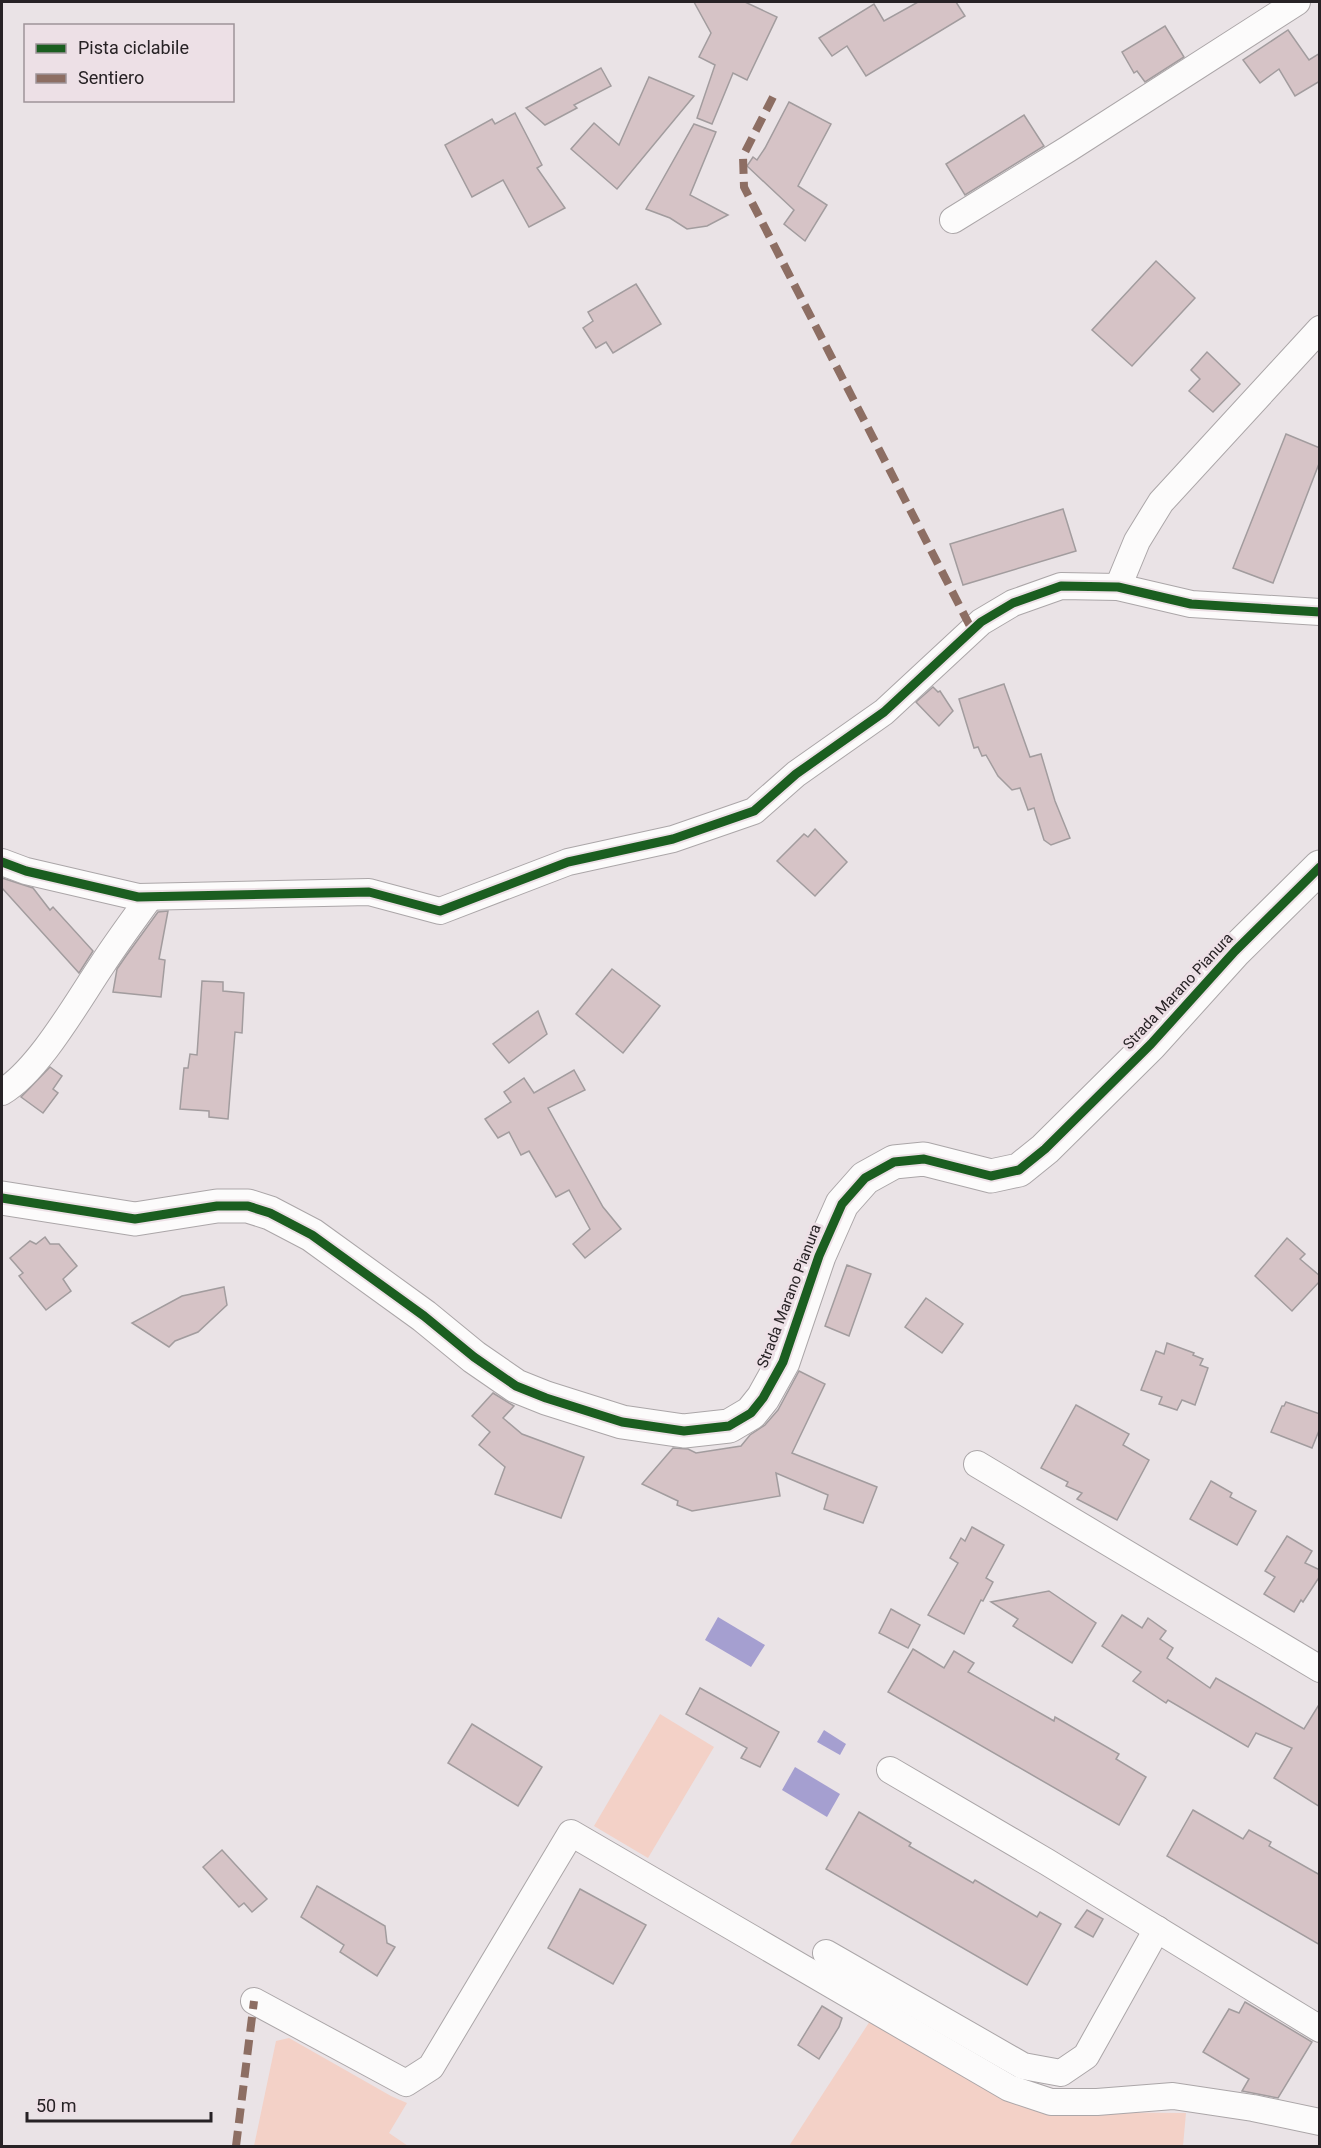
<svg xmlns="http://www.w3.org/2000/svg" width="1321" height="2148" font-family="Roboto,sans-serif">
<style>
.green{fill:#f3d1c7}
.water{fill:#a59fd0}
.building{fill:#d6c3c6;stroke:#a29c9e;stroke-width:1.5}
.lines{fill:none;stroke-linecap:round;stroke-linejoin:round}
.street-casing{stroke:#aba6a8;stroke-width:28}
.secondary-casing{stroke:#aba6a8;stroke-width:35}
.street{stroke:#fcfbfb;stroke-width:26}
.secondary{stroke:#fcfbfb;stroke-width:33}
.quiet{stroke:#8d6e63;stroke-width:8;stroke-dasharray:15 8;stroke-linecap:butt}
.cycleway-casing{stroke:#ede0e6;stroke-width:13}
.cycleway{stroke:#1b5e20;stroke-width:9}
.labels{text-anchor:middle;stroke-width:6;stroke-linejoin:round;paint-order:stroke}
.street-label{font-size:15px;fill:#272225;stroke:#ede0e6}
</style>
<rect width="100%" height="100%" fill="#eae3e6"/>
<g class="green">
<path d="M 660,1714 L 714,1747 L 648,1858 L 594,1826 Z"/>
<path d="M 870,2021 L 1068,2112 L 1186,2113 L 1183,2146 L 789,2146 Z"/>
<path d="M 289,2038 L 391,2096 L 407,2103 L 389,2133 L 408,2146 L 254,2146 L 276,2041 Z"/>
</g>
<g class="water">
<path d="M 718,1617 L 765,1645 L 751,1667 L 705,1640 Z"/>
<path d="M 824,1730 L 846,1744 L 840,1755 L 817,1742 Z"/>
<path d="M 795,1767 L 840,1794 L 827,1817 L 782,1790 Z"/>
</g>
<g class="building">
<path d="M 694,2 L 745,2 L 777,17 L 747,80 L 733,73 L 712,124 L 697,118 L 715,65 L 699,57 L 711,33 Z"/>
<path d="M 918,2 L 956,2 L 965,16 L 866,76 L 847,46 L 832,56 L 819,38 L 874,4 L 884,21 Z"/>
<path d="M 1165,26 L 1184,57 L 1145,82 L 1137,71 L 1134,73 L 1122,52 Z"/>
<path d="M 1288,30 L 1309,60 L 1320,53 L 1320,81 L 1295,96 L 1279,69 L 1260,83 L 1243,60 Z"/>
<path d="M 601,68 L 611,86 L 574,105 L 577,108 L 545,125 L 526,108 Z"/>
<path d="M 649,77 L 694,96 L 617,189 L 571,149 L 594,123 L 619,145 Z"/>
<path d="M 789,102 L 831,124 L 798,186 L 827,205 L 805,241 L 784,224 L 794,210 L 747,166 L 753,157 L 757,160 L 765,148 Z"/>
<path d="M 515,113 L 542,165 L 537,168 L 565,208 L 529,227 L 503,180 L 472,197 L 445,145 L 492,119 L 495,124 Z"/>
<path d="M 1024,115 L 1044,146 L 965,195 L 946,164 Z"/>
<path d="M 694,124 L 716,132 L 690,195 L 728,215 L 707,226 L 687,229 L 670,218 L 646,209 Z"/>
<path d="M 1156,261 L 1195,298 L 1132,366 L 1092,330 Z"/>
<path d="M 636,284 L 661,324 L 613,353 L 606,342 L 596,348 L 583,328 L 593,321 L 588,312 Z"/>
<path d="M 1207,352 L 1240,384 L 1213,412 L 1189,391 L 1200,379 L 1191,370 Z"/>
<path d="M 1286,434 L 1320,448 L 1320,461 L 1273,583 L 1233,568 Z"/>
<path d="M 1063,509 L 1076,551 L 963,585 L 950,544 Z"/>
<path d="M 1004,684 L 1030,757 L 1041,754 L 1055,801 L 1070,838 L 1051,845 L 1044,840 L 1034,808 L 1028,810 L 1020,788 L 1012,790 L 998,776 L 986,755 L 982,756 L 978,747 L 974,748 L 959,699 Z"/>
<path d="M 933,687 L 938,692 L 940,691 L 953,711 L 939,726 L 916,702 Z"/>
<path d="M 815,829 L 847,862 L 815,896 L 777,861 L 804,834 L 808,837 Z"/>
<path d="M 2,878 L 33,888 L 50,910 L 53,907 L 93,951 L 79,973 L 2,888 Z"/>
<path d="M 168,911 L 159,959 L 165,960 L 161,997 L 113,992 L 117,969 L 126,956 L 158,912 Z"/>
<path d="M 612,969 L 660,1006 L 623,1053 L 576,1014 Z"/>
<path d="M 202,981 L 223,982 L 223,991 L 244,993 L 242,1033 L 235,1032 L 228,1119 L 209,1117 L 209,1111 L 180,1109 L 184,1068 L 188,1068 L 190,1054 L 197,1055 Z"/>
<path d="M 538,1011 L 547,1034 L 509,1063 L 493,1044 Z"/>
<path d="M 50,1067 L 62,1076 L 53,1089 L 58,1093 L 43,1113 L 21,1097 Z"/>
<path d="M 574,1070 L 585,1090 L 548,1108 L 603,1207 L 621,1229 L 585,1258 L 573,1244 L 590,1229 L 569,1190 L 556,1197 L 529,1151 L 521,1155 L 509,1132 L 498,1138 L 485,1119 L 511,1102 L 504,1092 L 524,1078 L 534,1093 Z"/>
<path d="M 45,1237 L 50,1244 L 59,1244 L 77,1266 L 63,1279 L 71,1291 L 46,1310 L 19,1276 L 23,1273 L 10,1258 L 30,1241 L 36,1244 Z"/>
<path d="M 1287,1238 L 1305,1254 L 1300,1259 L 1320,1276 L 1320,1281 L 1292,1311 L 1255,1276 Z"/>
<path d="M 847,1265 L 871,1274 L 849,1336 L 825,1326 Z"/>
<path d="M 224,1287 L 227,1305 L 198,1332 L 175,1341 L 169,1347 L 132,1323 L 182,1296 Z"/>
<path d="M 926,1298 L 963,1324 L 942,1353 L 905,1327 Z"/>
<path d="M 1167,1343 L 1194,1353 L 1193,1355 L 1203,1359 L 1200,1365 L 1208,1368 L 1195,1405 L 1182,1400 L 1177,1410 L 1159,1404 L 1162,1397 L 1141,1390 L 1156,1351 L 1164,1354 Z"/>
<path d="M 799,1371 L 825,1384 L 792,1453 L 877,1487 L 863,1523 L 824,1509 L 828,1495 L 776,1473 L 780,1496 L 692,1511 L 677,1505 L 678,1501 L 642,1484 L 673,1448 L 688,1449 L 696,1453 L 741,1446 L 750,1435 L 765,1425 L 778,1410 Z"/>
<path d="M 493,1393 L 514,1406 L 503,1418 L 522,1434 L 584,1457 L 561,1518 L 495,1494 L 505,1467 L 479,1445 L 490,1432 L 472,1416 Z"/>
<path d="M 1286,1402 L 1320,1414 L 1320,1428 L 1312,1448 L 1271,1432 L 1282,1406 L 1284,1406 Z"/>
<path d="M 1076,1405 L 1129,1434 L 1123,1445 L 1149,1460 L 1117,1520 L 1077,1499 L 1082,1493 L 1066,1486 L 1068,1482 L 1041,1468 Z"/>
<path d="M 1211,1481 L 1232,1493 L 1230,1497 L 1256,1511 L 1237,1545 L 1190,1519 Z"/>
<path d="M 972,1527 L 1004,1545 L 986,1578 L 993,1582 L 983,1601 L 981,1600 L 964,1634 L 928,1615 L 958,1563 L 950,1558 L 961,1538 L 965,1541 Z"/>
<path d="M 1287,1536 L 1312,1551 L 1305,1563 L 1320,1570 L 1320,1576 L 1303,1602 L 1301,1600 L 1294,1612 L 1264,1594 L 1275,1577 L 1265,1571 Z"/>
<path d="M 1049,1591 L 1096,1623 L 1072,1663 L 1013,1626 L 1018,1619 L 991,1602 Z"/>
<path d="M 891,1609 L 920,1625 L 908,1648 L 879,1633 Z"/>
<path d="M 1122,1615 L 1142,1628 L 1148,1618 L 1166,1631 L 1160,1639 L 1173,1648 L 1167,1658 L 1210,1688 L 1216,1678 L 1304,1729 L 1320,1703 L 1320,1807 L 1274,1778 L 1292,1748 L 1256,1733 L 1248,1747 L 1168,1700 L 1166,1703 L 1133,1681 L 1141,1672 L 1102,1646 Z"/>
<path d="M 913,1649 L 944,1668 L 954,1651 L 974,1663 L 968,1672 L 1054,1721 L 1055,1717 L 1119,1754 L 1116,1759 L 1146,1777 L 1119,1825 L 888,1692 Z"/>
<path d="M 700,1688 L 779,1732 L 760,1767 L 741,1758 L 747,1748 L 686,1714 Z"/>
<path d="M 472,1724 L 542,1767 L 518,1806 L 448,1763 Z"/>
<path d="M 1193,1810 L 1243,1839 L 1249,1830 L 1271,1842 L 1269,1846 L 1320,1875 L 1320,1945 L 1167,1856 Z"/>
<path d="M 859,1812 L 911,1843 L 909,1846 L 973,1883 L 975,1880 L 1037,1917 L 1040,1912 L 1061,1924 L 1027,1985 L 826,1869 Z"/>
<path d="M 222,1850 L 267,1899 L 252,1912 L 244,1903 L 239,1907 L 203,1867 Z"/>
<path d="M 317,1886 L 385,1926 L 387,1943 L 395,1947 L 377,1976 L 340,1952 L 344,1945 L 301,1917 Z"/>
<path d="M 580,1889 L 646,1925 L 613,1984 L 548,1948 Z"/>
<path d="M 1087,1910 L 1103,1919 L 1093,1937 L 1075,1927 Z"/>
<path d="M 1245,2002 L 1312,2042 L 1278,2098 L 1242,2091 L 1249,2079 L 1203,2052 L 1229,2009 L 1239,2013 Z"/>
<path d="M 822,2006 L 842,2018 L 839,2027 L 819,2059 L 798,2045 Z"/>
</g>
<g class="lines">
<defs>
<g id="street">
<path d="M 953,220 L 1068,149 L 1297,2"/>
<path d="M 1118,587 L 1137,541 L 1161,502 L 1320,329"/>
<path d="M 2,862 L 26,871 L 138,897 L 369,892 L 440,911 L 568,862 L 673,839 L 754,811 L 796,774 L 884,712 L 981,622 L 1013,603 L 1061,586 L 1118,587 L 1191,604 L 1320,612"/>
<path d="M 2,1092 C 39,1070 77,1002 102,965 C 117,942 134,919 150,897"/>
<path d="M 977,1464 L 1320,1669"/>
<path d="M 890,1770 L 1047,1862 L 1320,2029"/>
<path d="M 826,1953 L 1023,2066 L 1061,2073 L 1086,2056 L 1157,1929"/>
<path d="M 254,2001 L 406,2083 L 431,2067 L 571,1833 L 1009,2088 L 1051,2102 L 1097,2102 L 1173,2096 L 1253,2108 L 1320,2122"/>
</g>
<path id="secondary" d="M 2,1198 L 135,1219 L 217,1206 L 248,1206 L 270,1213 L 312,1235 L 424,1316 L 474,1357 L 516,1386 L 546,1398 L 622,1422 L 684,1431 L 729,1426 L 751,1413 L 763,1398 L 783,1362 L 819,1256 L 842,1204 L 865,1178 L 894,1162 L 924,1159 L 991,1176 L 1019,1170 L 1045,1149 L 1151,1044 L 1235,951 L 1320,867"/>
</defs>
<use href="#street" class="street-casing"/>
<use href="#secondary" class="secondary-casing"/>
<use href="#street" class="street"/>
<use href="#secondary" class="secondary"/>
<g class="quiet">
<path d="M 773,97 L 743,156 L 744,187 L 972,630"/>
<path d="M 236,2146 L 254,2001"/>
</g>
<defs>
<g id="cycleway">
<path d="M 2,862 L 26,871 L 138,897 L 369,892 L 440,911 L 568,862 L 673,839 L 754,811 L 796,774 L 884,712 L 981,622 L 1013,603 L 1061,586 L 1118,587 L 1191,604 L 1320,612"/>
<path d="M 2,1198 L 135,1219 L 217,1206 L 248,1206 L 270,1213 L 312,1235 L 424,1316 L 474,1357 L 516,1386 L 546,1398 L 622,1422 L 684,1431 L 729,1426 L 751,1413 L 763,1398 L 783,1362 L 819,1256 L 842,1204 L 865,1178 L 894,1162 L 924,1159 L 991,1176 L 1019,1170 L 1045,1149 L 1151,1044 L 1235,951 L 1320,867"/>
</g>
</defs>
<use href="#cycleway" class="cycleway-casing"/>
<use href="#cycleway" class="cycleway"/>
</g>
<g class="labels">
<g class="street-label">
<text transform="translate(1178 991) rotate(-47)" y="5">Strada Marano Pianura</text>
<text transform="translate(789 1296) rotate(-69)" y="5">Strada Marano Pianura</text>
</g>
</g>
<rect width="1321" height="2148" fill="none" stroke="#272225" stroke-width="6"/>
<rect x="24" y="24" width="210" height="78" fill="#ede0e6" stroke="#9e9499" stroke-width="1.5"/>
<rect x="36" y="44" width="30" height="9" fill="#1b5e20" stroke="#9e9499" stroke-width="1.5"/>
<text x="78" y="54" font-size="18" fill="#272225">Pista ciclabile</text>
<rect x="36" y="74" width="30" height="9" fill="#8d6e63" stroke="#9e9499" stroke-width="1.5"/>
<text x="78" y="84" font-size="18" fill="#272225">Sentiero</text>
<path d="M27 2112v9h184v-9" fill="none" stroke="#272225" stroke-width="3"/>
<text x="36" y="2112" font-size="18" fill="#272225" stroke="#ede0e6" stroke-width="4.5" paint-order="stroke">50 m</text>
</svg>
